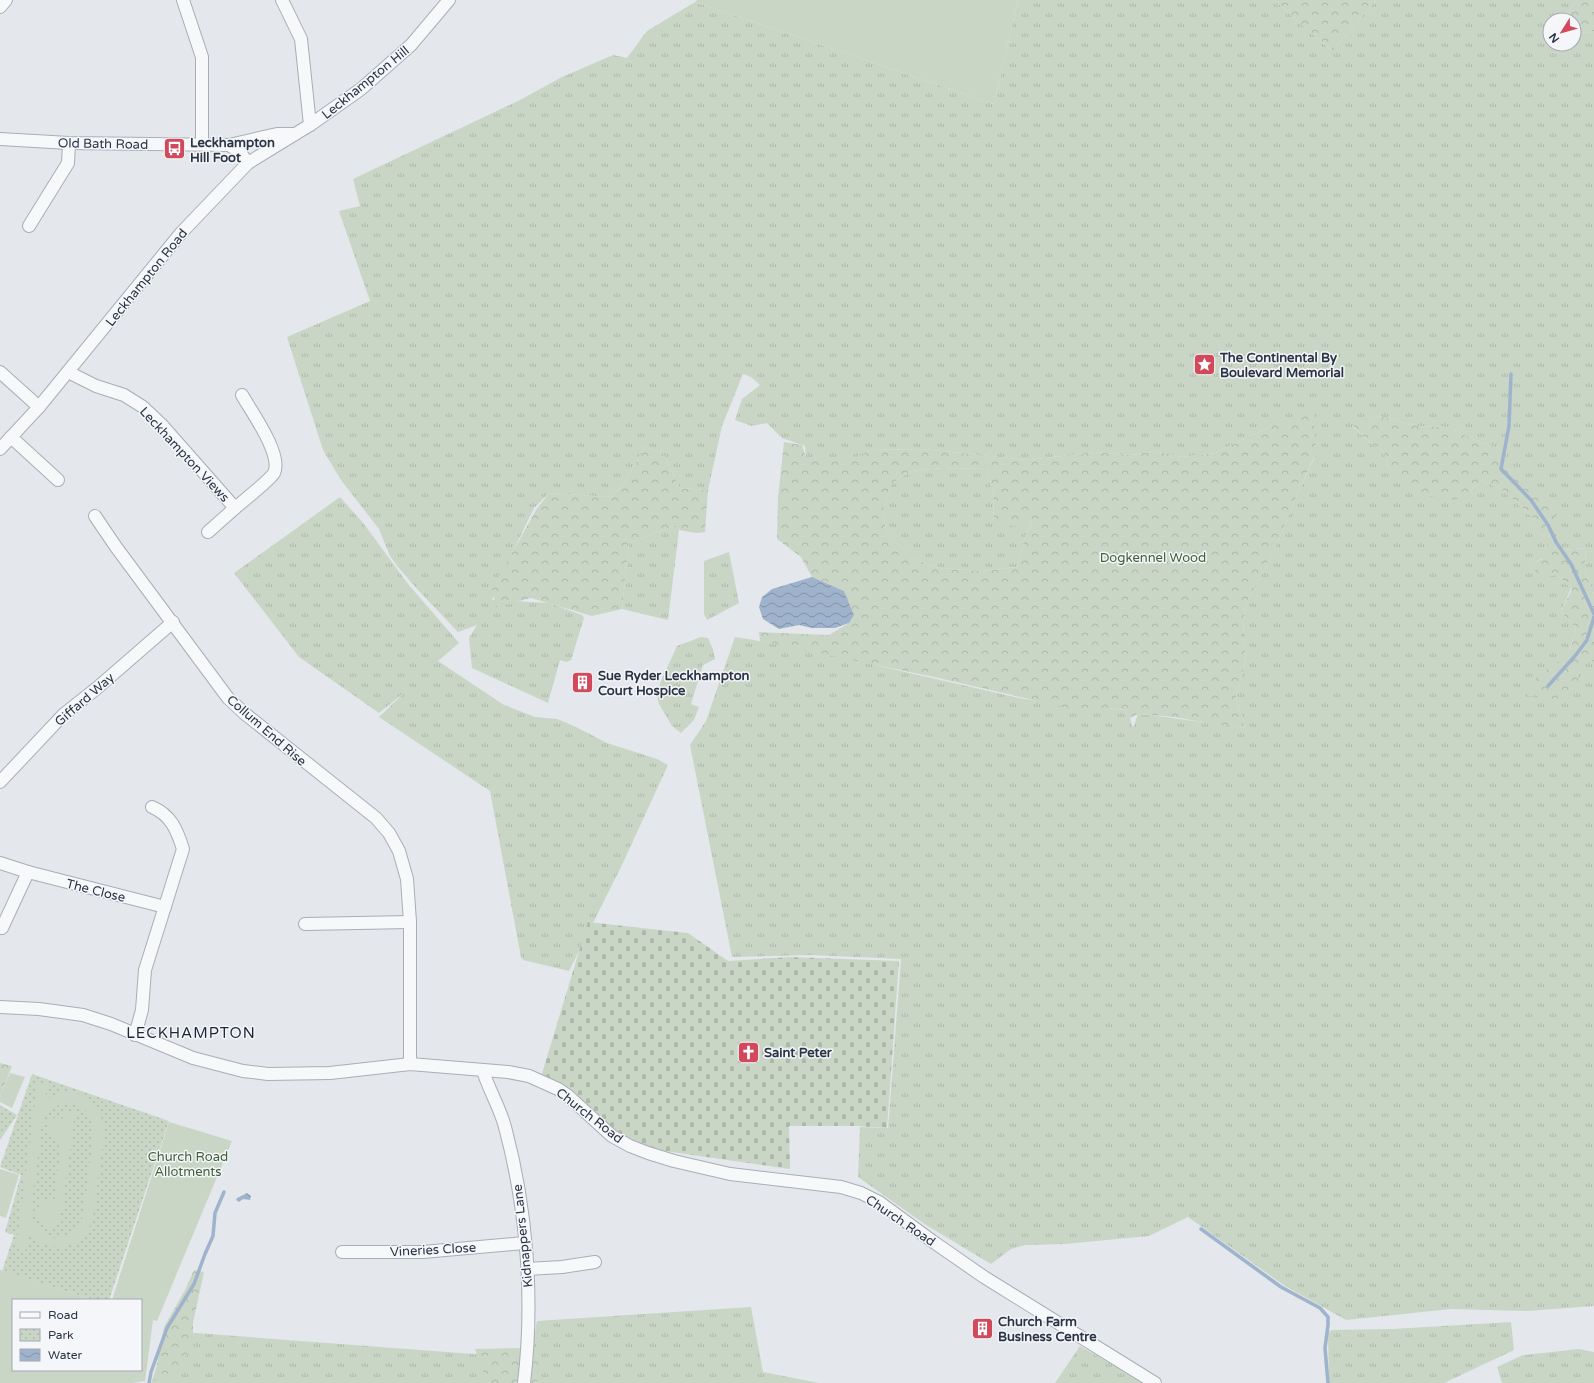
<svg xmlns="http://www.w3.org/2000/svg" width="1594" height="1383" font-family="'Varela Round',sans-serif">
<style>
.grass{fill:url(#grass-tufts);fill-rule:evenodd}
.forest{fill:url(#forest-crowns);fill-rule:evenodd}
.cemetery{fill:url(#cemetery-stones)}
.park{fill:url(#park-dots)}
.garden{fill:#c9d6c5;fill-rule:evenodd}
.water{fill:url(#water-waves)}
.lines{fill:none;stroke-linecap:round;stroke-linejoin:round}
.stream{stroke:#9fb4cc;stroke-width:3.5}
.minor-casing{stroke:#a9aeb7;stroke-width:14}
.minor{stroke:#f7f8fa;stroke-width:12}
.labels{text-anchor:middle;stroke-width:3;stroke-linejoin:round;paint-order:stroke}
.street-label{font-size:13px;fill:#2b3445;stroke:#f4f6f9}
.poi-label{font-size:13px;font-weight:bold;fill:#2b3445;stroke:#f4f6f9;text-anchor:start}
.park-label{font-size:13px;fill:#3f6138;stroke:#f4f6f9}
.quarter-label{font-size:15px;letter-spacing:1px;fill:#1d2536;stroke:#f4f6f9}
</style>
<defs>
<pattern id="grass-tufts" width="24" height="20" patternUnits="userSpaceOnUse"><rect width="24" height="20" fill="#c9d6c5"/><path d="M3 7l-1-3M5 7V3M7 7l1-3M15 17l-1-3M17 17v-4M19 17l1-3" fill="none" stroke="#adb8ab"/></pattern>
<pattern id="forest-crowns" width="20" height="18" patternUnits="userSpaceOnUse"><rect width="20" height="18" fill="#c9d6c5"/><path d="M2 6a3 3 0 1 1 6 0M12 15a3 3 0 1 1 6 0" fill="none" stroke="#adb8ab"/></pattern>
<pattern id="cemetery-stones" width="16" height="16" patternUnits="userSpaceOnUse"><rect width="16" height="16" fill="#c9d6c5"/><path d="M2 7V4a2 2 0 0 1 4 0v3zM10 15v-3a2 2 0 0 1 4 0v3z" fill="#adb8ab"/></pattern>
<pattern id="park-dots" width="8" height="8" patternUnits="userSpaceOnUse"><rect width="8" height="8" fill="#c9d6c5"/><path d="M2 2h.1M6 6h.1" fill="none" stroke="#adb8ab" stroke-width="1.8" stroke-linecap="round"/></pattern>
<pattern id="water-waves" width="16" height="10" patternUnits="userSpaceOnUse"><rect width="16" height="10" fill="#9fb4cc"/><path d="M0 5q4-4 8 0t8 0" fill="none" stroke="#8293a7"/></pattern>
</defs>
<rect width="100%" height="100%" fill="#e4e7ec"/>
<g class="grass">
<path d="M 1018,0 L 1274,0 L 1332,51 L 1376,0 L 1578,0 L 1572,6 L 1566,18 L 1567,20 L 1550,20 L 1550,44 L 1574,44 L 1574,30 L 1585,33 L 1594,31 L 1594,594 L 1585,569 L 1586,548 L 1564,550 L 1534,562 L 1557,575 L 1571,588 L 1561,612 L 1576,628 L 1570,649 L 1594,656 L 1594,1306 L 1527,1311 L 1451,1309 L 1346,1320 L 1285,1286 L 1188,1217 L 1149,1236 L 1065,1244 L 1025,1245 L 1011,1249 L 991,1264 L 926,1225 L 858,1177 L 860,1127 L 888,1128 L 901,959 L 810,955 L 732,957 L 690,745 L 706,721 L 735,637 L 846,655 L 875,665 L 1024,699 L 1124,710 L 1130,718 L 1133,728 L 1138,714 C 1174,717 1209,724 1245,728 L 1236,697 L 1246,658 L 1243,636 L 1245,606 L 1277,544 L 1297,495 L 1316,454 L 1278,423 L 1215,453 L 1182,457 L 1154,451 L 1131,455 L 1095,452 L 1028,460 L 923,449 L 870,450 L 855,458 L 806,458 L 805,446 L 782,438 L 767,423 L 752,426 L 735,420 L 742,399 L 760,385 L 751,377 L 743,374 L 722,426 L 708,490 L 680,488 L 663,453 L 645,447 L 623,485 L 611,497 L 549,493 L 534,508 L 505,568 L 492,600 L 549,603 L 582,615 L 584,618 L 571,660 L 566,662 L 560,660 L 548,703 L 472,668 L 469,638 L 477,625 L 458,632 L 418,590 L 398,567 L 390,556 L 379,529 L 341,480 L 323,450 L 287,337 L 370,301 L 339,211 L 360,206 L 353,179 L 520,100 L 562,77 L 613,55 L 627,58 L 647,31 L 695,2 L 994,104 ZM 1378,416 L 1418,426 L 1449,427 L 1473,439 L 1498,448 L 1519,474 L 1554,537 L 1540,535 L 1535,520 L 1504,491 L 1482,480 L 1468,493 L 1388,467 L 1384,451 L 1367,440 L 1352,426 Z"/>
<path d="M 943,468 L 987,469 L 993,491 L 994,522 L 1029,518 L 1032,525 L 1026,534 L 1017,567 L 981,571 L 940,568 L 911,558 L 886,531 L 883,510 L 891,484 L 911,471 Z"/>
<path d="M 340,497 L 364,524 L 408,584 L 459,643 L 438,661 L 504,705 L 535,717 L 557,719 L 574,726 L 607,743 L 657,759 L 668,765 L 621,867 L 569,971 L 523,960 L 521,957 L 490,791 L 379,717 L 405,692 L 379,713 L 299,657 L 234,573 Z"/>
<path d="M 676,525 L 679,530 L 668,620 L 622,609 L 629,543 Z"/>
<path d="M 729,552 L 739,603 L 707,620 L 704,614 L 704,561 Z"/>
<path d="M 701,637 L 708,638 L 713,649 L 715,659 L 703,665 L 691,704 L 699,707 L 694,720 L 681,733 L 672,726 L 659,704 L 657,696 L 661,681 L 677,646 Z"/>
<path d="M 751,1307 L 763,1372 L 819,1383 L 526,1383 L 537,1321 Z"/>
<path d="M 1511,1322 L 1514,1350 L 1444,1383 L 1329,1383 L 1328,1333 L 1331,1330 L 1393,1329 Z"/>
<path d="M 169,1331 L 513,1357 L 509,1383 L 151,1383 Z"/>
<path d="M 1080,1346 L 1145,1383 L 1055,1383 Z"/>
<path d="M 1579,1349 L 1594,1352 L 1594,1383 L 1502,1383 L 1497,1367 L 1523,1355 Z"/>
</g>
<g class="forest">
<path d="M 1274,0 L 1376,0 L 1332,51 Z"/>
<path d="M 1578,0 L 1594,0 L 1594,31 L 1585,33 L 1574,30 L 1574,20 L 1567,20 L 1566,18 L 1572,6 Z"/>
<path d="M 1314,412 L 1316,453 L 1297,495 L 1277,544 L 1245,606 L 1243,636 L 1246,658 L 1236,697 L 1245,728 L 1218,725 L 1174,717 L 1138,714 L 1130,718 L 1124,710 L 1107,708 L 1076,710 L 934,677 L 760,641 L 759,632 L 829,635 L 849,623 L 854,615 L 844,591 L 812,577 L 801,557 L 777,539 L 778,498 L 784,442 L 802,445 L 806,458 L 855,458 L 870,450 L 923,449 L 1028,460 L 1095,452 L 1131,455 L 1154,451 L 1182,457 L 1215,453 L 1278,423 ZM 943,468 L 987,469 L 993,491 L 994,522 L 1018,527 L 1029,519 L 1032,525 L 1026,534 L 1017,567 L 981,571 L 940,568 L 911,558 L 886,531 L 883,510 L 891,484 L 911,471 Z"/>
<path d="M 1378,416 L 1418,426 L 1449,427 L 1473,439 L 1498,448 L 1556,516 L 1553,526 L 1555,537 L 1539,535 L 1535,520 L 1504,491 L 1482,480 L 1468,493 L 1456,500 L 1416,494 L 1388,467 L 1384,451 L 1367,440 L 1352,425 Z"/>
<path d="M 645,447 L 663,453 L 680,488 L 708,490 L 705,532 L 696,533 L 679,530 L 676,525 L 629,543 L 622,609 L 592,616 L 531,598 L 496,607 L 492,589 L 536,510 L 549,493 L 611,497 L 623,485 Z"/>
<path d="M 1551,542 L 1558,552 L 1564,550 L 1586,548 L 1585,569 L 1594,594 L 1594,661 L 1578,666 L 1578,685 L 1567,697 L 1555,699 L 1527,696 L 1537,676 L 1569,654 L 1576,628 L 1561,612 L 1572,589 L 1557,575 L 1537,579 L 1534,562 L 1543,559 L 1542,549 Z"/>
<path d="M 0,1063 L 12,1066 L 0,1096 Z"/>
<path d="M 194,1270 L 204,1272 L 193,1323 L 193,1344 L 175,1373 L 154,1381 L 164,1327 L 185,1290 Z"/>
<path d="M 523,1348 L 538,1362 L 537,1383 L 487,1383 L 475,1349 Z"/>
</g>
<path class="cemetery" d="M 588,922 L 688,933 L 728,961 L 790,957 L 899,961 L 887,1128 L 857,1126 L 789,1126 L 790,1169 L 630,1146 L 540,1080 Z"/>
<g class="park">
<path d="M 32,1074 L 169,1121 L 109,1300 L 94,1300 L 2,1271 L 14,1235 L 5,1232 L 21,1175 L 0,1167 Z"/>
<path d="M 0,1105 L 17,1115 L 0,1140 Z"/>
</g>
<g class="garden">
<path d="M 697,0 L 1018,0 L 994,104 L 695,2 Z"/>
<path d="M 10,1073 L 25,1077 L 12,1108 L 0,1102 L 0,1096 Z"/>
<path d="M 37,1085 L 47,1085 L 45,1101 C 72,1080 99,1099 105,1129 L 93,1219 C 84,1251 49,1255 28,1233 L 26,1250 L 16,1249 ZM 65,1103 C 83,1103 92,1112 94,1130 L 83,1216 C 71,1245 39,1246 31,1213 L 42,1123 C 47,1113 53,1106 65,1103 Z"/>
<path d="M 65,1111 L 75,1112 L 73,1132 L 74,1134 L 72,1136 L 62,1211 L 58,1210 L 64,1220 L 47,1230 L 36,1212 L 34,1212 L 35,1209 L 38,1209 L 40,1199 L 54,1202 L 61,1145 L 59,1146 L 47,1131 L 44,1131 L 44,1128 L 47,1128 L 48,1118 L 62,1118 L 64,1121 Z"/>
<path d="M 169,1122 L 232,1141 L 157,1321 L 153,1320 L 145,1381 L 132,1383 L 0,1383 L 0,1270 L 94,1300 L 13,1300 L 13,1370 L 141,1370 L 141,1300 L 112,1300 Z"/>
<path d="M 0,1169 L 19,1175 L 6,1218 L 0,1216 Z"/>
</g>
<g class="water">
<path d="M 812,577 L 844,591 L 854,615 L 849,623 L 835,628 L 812,628 L 799,625 L 779,629 L 763,619 L 759,607 L 762,597 L 772,589 Z"/>
<path d="M 247,1193 L 251,1196 L 250,1200 L 243,1199 L 239,1202 L 236,1200 L 237,1198 Z"/>
</g>
<g class="lines">
<g class="stream">
<path d="M 1511,374 L 1509,426 L 1501,469 L 1531,500 L 1548,525 L 1556,542 L 1571,564 L 1594,614"/>
<path d="M 1548,686 L 1575,656 L 1587,640 L 1594,617"/>
<path d="M 1201,1229 L 1281,1287 L 1320,1308 L 1328,1317 L 1328,1325 L 1325,1348 L 1328,1383"/>
<path d="M 149,1383 L 151,1372 L 167,1328 L 194,1284 L 205,1254 L 213,1236 L 215,1213 L 224,1192"/>
</g>
<defs>
<g id="minor">
<path d="M 183,0 L 202,57 L 202,144"/>
<path d="M 282,0 L 301,39 L 310,125"/>
<path d="M 0,7 L 6,0"/>
<path d="M 0,139 L 69,143 L 229,145 L 239,151 L 248,163"/>
<path d="M 229,145 L 277,134 L 295,134"/>
<path d="M 29,226 L 68,163 L 69,143"/>
<path d="M 0,372 L 39,407"/>
<path d="M 68,372 L 96,386 L 124,395 L 143,407 L 161,424 L 235,508 L 208,532"/>
<path d="M 11,437 L 58,480"/>
<path d="M 0,449 L 39,407 L 181,233 L 248,163 L 310,125 L 361,89 L 411,45 L 449,0"/>
<path d="M 235,508 C 243,501 270,480 274,473 C 283,455 251,411 242,395"/>
<path d="M 95,516 L 116,547 L 228,698 L 244,713 L 376,818 L 389,833 L 399,851 L 407,879 L 410,922 L 410,1064"/>
<path d="M 0,782 L 63,715 L 97,688 L 173,622"/>
<path d="M 0,863 L 28,872 L 165,907"/>
<path d="M 305,924 L 410,922"/>
<path d="M 0,927 L 2,928 L 28,872"/>
<path d="M 0,1007 L 39,1009 L 83,1015 L 111,1024 L 193,1058 L 243,1071 L 268,1074 L 330,1073 L 410,1064 L 508,1072 L 529,1076 L 558,1089 L 567,1095 L 612,1136 L 630,1146 L 648,1153 L 674,1161 L 730,1174 L 841,1187 L 861,1193 L 879,1202 L 935,1243 L 984,1277 L 1155,1383"/>
<path d="M 135,1035 L 142,1010 L 145,970 L 183,849 C 177,830 171,815 152,807"/>
<path d="M 483,1071 C 489,1090 500,1108 505,1127 C 527,1209 534,1299 524,1383"/>
<path d="M 342,1252 L 423,1252 L 524,1243"/>
<path d="M 527,1269 L 562,1267 L 595,1262"/>
</g>
</defs>
<use href="#minor" class="minor-casing"/>
<use href="#minor" class="minor"/>
</g>
<defs>
<symbol id="bus-square" viewBox="-11 -11 22 22"><rect x="-9" y="-9" width="18" height="18" rx="4" fill="#d1495b" stroke="#f4f6f9"/><path d="M-5-6H5V4H4V6H2V4H-2V6H-4V4H-5ZM-3.5-4V0h7V-4ZM-3.5 1.2v1.5H-2V1.2ZM2 1.2v1.5H3.5V1.2Z" fill="#fff"/></symbol>
<symbol id="sight-square" viewBox="-11 -11 22 22"><rect x="-9" y="-9" width="18" height="18" rx="4" fill="#d1495b" stroke="#f4f6f9"/><path d="M0-6L1.8-2.2L6-1.7L2.9 1.2L3.7 5.4L0 3.3L-3.7 5.4L-2.9 1.2L-6-1.7L-1.8-2.2Z" fill="#fff"/></symbol>
<symbol id="building-square" viewBox="-11 -11 22 22"><rect x="-9" y="-9" width="18" height="18" rx="4" fill="#d1495b" stroke="#f4f6f9"/><path d="M-4-6H4V6H1V3H-1V6H-4ZM-2.5-4.3h1.7v1.8h-1.7ZM.8-4.3h1.7v1.8H.8ZM-2.5-1h1.7V.8h-1.7ZM.8-1h1.7V.8H.8Z" fill="#fff"/></symbol>
<symbol id="church-square" viewBox="-11 -11 22 22"><rect x="-9" y="-9" width="18" height="18" rx="4" fill="#d1495b" stroke="#f4f6f9"/><path d="M-1.2-6h2.4v3.5h3.3v2.4h-3.3V6h-2.4V-.1h-3.3v-2.4h3.3Z" fill="#fff"/></symbol>
</defs>
<g fill-rule="evenodd">
<use href="#bus-square" x="162" y="136" width="25" height="25"/>
<use href="#sight-square" x="1192" y="352" width="25" height="25"/>
<use href="#building-square" x="570" y="670" width="25" height="25"/>
<use href="#church-square" x="736" y="1040" width="25" height="25"/>
<use href="#building-square" x="970" y="1316" width="25" height="25"/>
</g>
<g class="labels">
<g class="street-label">
<text transform="translate(365 82) rotate(-39)" y="5">Leckhampton Hill</text>
<text transform="translate(103 143) rotate(1)" y="5">Old Bath Road</text>
<text transform="translate(146 277) rotate(-51)" y="5">Leckhampton Road</text>
<text transform="translate(185 454) rotate(47)" y="5">Leckhampton Views</text>
<text transform="translate(84 699) rotate(-41)" y="5">Giffard Way</text>
<text transform="translate(267 730) rotate(41)" y="5">Collum End Rise</text>
<text transform="translate(96 890) rotate(14)" y="5">The Close</text>
<text transform="translate(590 1115) rotate(38)" y="5">Church Road</text>
<text transform="translate(901 1220) rotate(34)" y="5">Church Road</text>
<text transform="translate(522 1236) rotate(-96)" y="5">Kidnappers Lane</text>
<text transform="translate(433 1249) rotate(-3)" y="5">Vineries Close</text>
</g>
<g class="poi-label">
<text x="190" y="147">Leckhampton<tspan x="190" dy="15">Hill Foot</tspan></text>
<text x="1220" y="362">The Continental By<tspan x="1220" dy="15">Boulevard Memorial</tspan></text>
<text x="598" y="680">Sue Ryder Leckhampton<tspan x="598" dy="15">Court Hospice</tspan></text>
<text x="764" y="1057">Saint Peter</text>
<text x="998" y="1326">Church Farm<tspan x="998" dy="15">Business Centre</tspan></text>
</g>
<g class="park-label">
<text x="1153" y="562">Dogkennel Wood</text>
<text x="188" y="1161">Church Road<tspan x="188" dy="15">Allotments</tspan></text>
</g>
<g class="quarter-label">
<text x="191" y="1038">LECKHAMPTON</text>
</g>
</g>
<rect x="12" y="1299" width="130" height="72" fill="#f4f6f9" stroke="#a4a8b1"/>
<rect x="20" y="1312" width="20" height="6" fill="#f7f8fa" stroke="#a4a8b1"/>
<text x="48" y="1319" font-size="12" fill="#2b3445">Road</text>
<rect x="20" y="1329" width="20" height="12" fill="url(#park-dots)" stroke="#a4a8b1"/>
<text x="48" y="1339" font-size="12" fill="#2b3445">Park</text>
<rect x="20" y="1349" width="20" height="12" fill="url(#water-waves)" stroke="#a4a8b1"/>
<text x="48" y="1359" font-size="12" fill="#2b3445">Water</text>
<g transform="translate(1562 32) rotate(233)"><circle r="19" fill="#f4f6f9" stroke="#a4a8b1"/>
<path d="M0-3L7 15L0 10L-7 15Z" fill="#d1495b"/>
<text y="-6" font-size="11" font-weight="bold" text-anchor="middle" fill="#2b3445">N</text>
</g>
</svg>
